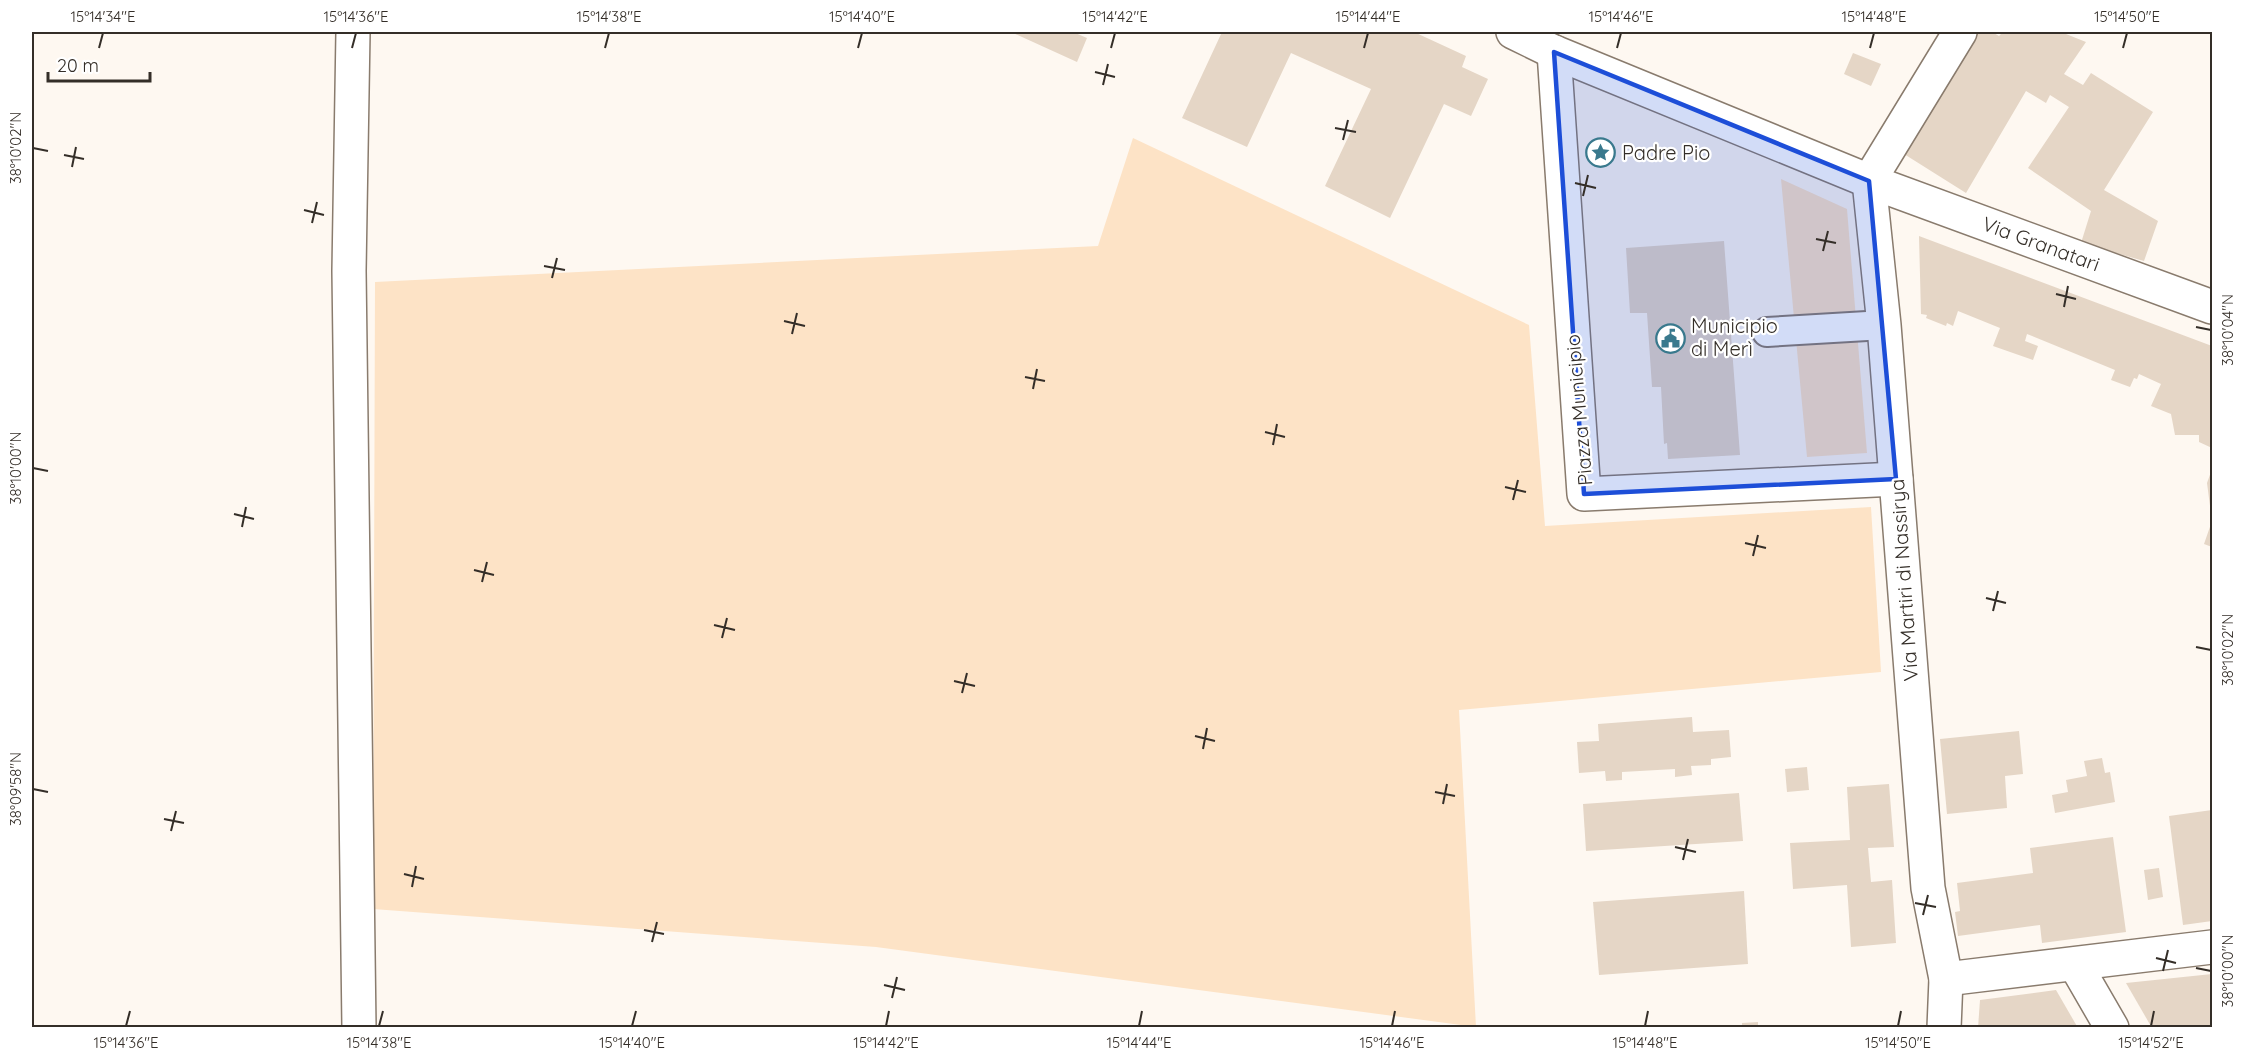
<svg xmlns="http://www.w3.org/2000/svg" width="2244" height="1059" font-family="Quicksand,sans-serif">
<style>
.green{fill:#fde3c6}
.building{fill:#e5d6c6}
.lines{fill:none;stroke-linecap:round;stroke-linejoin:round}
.pedestrian-casing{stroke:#897b6d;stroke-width:32}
.minor-casing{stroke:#897b6d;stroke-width:36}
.tertiary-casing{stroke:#897b6d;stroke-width:36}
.pedestrian{stroke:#fff;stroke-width:28}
.minor{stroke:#fff;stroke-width:33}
.tertiary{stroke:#fff;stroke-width:33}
.marked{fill:#1d4ed8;fill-opacity:0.2;stroke:#1d4ed8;stroke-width:4.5;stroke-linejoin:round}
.ticks{fill:none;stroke:#342e28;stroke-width:2}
.labels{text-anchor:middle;stroke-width:4.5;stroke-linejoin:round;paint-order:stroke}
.poi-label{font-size:20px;fill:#342e28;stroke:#fff;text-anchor:start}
.street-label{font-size:20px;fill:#342e28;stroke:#fff}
.neatline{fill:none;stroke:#342e28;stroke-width:2}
.ticks-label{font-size:15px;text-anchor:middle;fill:#342e28}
</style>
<rect width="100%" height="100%" fill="#fef8f1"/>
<g class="green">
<path d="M 1133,138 L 1529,325 L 1545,526 L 1871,507 L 1881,672 L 1459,710 L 1476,1027 L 876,947 L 373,909 L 375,282 L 1098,246 Z"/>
<path d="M 1781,179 L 1847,209 L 1867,453 L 1807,457 Z"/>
</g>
<g class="building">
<path d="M 1011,32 L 1073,32 L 1087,38 L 1077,62 Z"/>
<path d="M 1222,32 L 1414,32 L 1466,56 L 1462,67 L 1488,79 L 1471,116 L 1444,104 L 1390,218 L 1325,186 L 1371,89 L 1291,53 L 1247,147 L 1182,118 Z"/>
<path d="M 1978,32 L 1992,32 L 1999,36 L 2003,32 L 2061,32 L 2086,42 L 2064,74 L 2083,85 L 2091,73 L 2153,112 L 2104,190 L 2158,221 L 2144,261 L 2081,243 L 2091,211 L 2028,168 L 2069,107 L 2050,95 L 2046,103 L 2026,91 L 1966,193 L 1904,154 Z"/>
<path d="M 1853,53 L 1881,64 L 1871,86 L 1844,74 Z"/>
<path d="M 1919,236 L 2212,346 L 2212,448 L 2199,442 L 2199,435 L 2175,435 L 2171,414 L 2151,406 L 2161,384 L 2139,374 L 2137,379 L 2134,378 L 2130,387 L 2111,380 L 2115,370 L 2027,334 L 2025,341 L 2038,346 L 2033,360 L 1993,346 L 2000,328 L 1958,311 L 1953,326 L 1947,323 L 1946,326 L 1926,318 L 1927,315 L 1921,314 Z"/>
<path d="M 1724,241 L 1740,455 L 1668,459 L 1667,443 L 1664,444 L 1661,387 L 1652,387 L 1647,313 L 1630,313 L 1626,248 Z"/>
<path d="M 2212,469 L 2212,547 L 2204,544 L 2212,521 L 2207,483 Z"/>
<path d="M 1692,717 L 1693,732 L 1729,730 L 1731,757 L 1711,759 L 1711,765 L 1691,766 L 1692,775 L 1675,777 L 1675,769 L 1622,772 L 1622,780 L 1606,781 L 1605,771 L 1579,773 L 1577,742 L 1599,741 L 1598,724 Z"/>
<path d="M 2019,731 L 2023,774 L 2005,776 L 2007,808 L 1947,814 L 1940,739 Z"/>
<path d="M 2102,758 L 2105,773 L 2110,772 L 2115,802 L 2055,813 L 2052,795 L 2068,792 L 2066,780 L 2087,776 L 2084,761 Z"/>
<path d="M 1807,767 L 1809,790 L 1787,792 L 1785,769 Z"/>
<path d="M 1889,784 L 1894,847 L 1868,848 L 1871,882 L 1892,880 L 1896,943 L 1851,947 L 1847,885 L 1793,889 L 1790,843 L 1850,840 L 1847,787 Z"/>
<path d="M 1739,793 L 1743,841 L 1586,851 L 1583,804 Z"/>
<path d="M 2212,810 L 2212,921 L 2183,925 L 2169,816 Z"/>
<path d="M 2113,837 L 2126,932 L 2042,943 L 2040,925 L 1958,936 L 1955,912 L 1960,911 L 1957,883 L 2033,873 L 2030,848 Z"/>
<path d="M 2159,868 L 2163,897 L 2148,900 L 2144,870 Z"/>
<path d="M 1744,891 L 1748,964 L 1599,975 L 1593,902 Z"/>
<path d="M 2212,974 L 2212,1028 L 2152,1028 L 2126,983 Z"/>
<path d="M 2056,990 L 2078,1028 L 1978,1028 L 1980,1000 Z"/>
<path d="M 1758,1022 L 1758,1028 L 1742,1028 L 1742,1023 Z"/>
</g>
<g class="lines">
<defs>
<path id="pedestrian" d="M 1767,332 L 1884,325"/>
<g id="minor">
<path d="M 353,32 L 349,271 L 359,1028"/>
<path d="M 1554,52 L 1584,494 L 1896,479"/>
<path d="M 2075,964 L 2112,1028"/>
<path d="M 1946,979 L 2212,947"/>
<path d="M 1944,1028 L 1946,979 L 1928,888 L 1884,325 L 1869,181 L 1960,32"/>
</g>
<path id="tertiary" d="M 1513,32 L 1554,52 L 1869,181 L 2212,307"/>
</defs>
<use href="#pedestrian" class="pedestrian-casing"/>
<use href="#minor" class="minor-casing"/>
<use href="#tertiary" class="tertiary-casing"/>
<use href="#pedestrian" class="pedestrian"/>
<use href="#minor" class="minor"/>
<use href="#tertiary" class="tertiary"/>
</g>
<path class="marked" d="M 1554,52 L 1869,181 L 1896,479 L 1584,494 Z"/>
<path class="ticks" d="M 99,48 L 103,33M 352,48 L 356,33M 605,48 L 609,33M 858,48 L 862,33M 1111,48 L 1115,33M 1364,48 L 1368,33M 1617,48 L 1621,33M 1870,48 L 1874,33M 2123,48 L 2127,33M 1095,72 L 1115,77M 1103,85 L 1108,64M 1335,128 L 1356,132M 1343,140 L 1348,120M 33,148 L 48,151M 64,155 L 84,159M 72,167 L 76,147M 1575,183 L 1596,188M 1583,196 L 1588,175M 304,210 L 324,215M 312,223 L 317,202M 1816,239 L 1836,243M 1823,251 L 1828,231M 544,266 L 565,270M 552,278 L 557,258M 2056,294 L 2076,299M 2064,307 L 2068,286M 784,321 L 805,326M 2196,327 L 2211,330M 792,334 L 797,313M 1025,377 L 1045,381M 1033,389 L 1037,369M 1265,432 L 1285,437M 1273,445 L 1277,424M 33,468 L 48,471M 1505,487 L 1526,492M 1513,500 L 1518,480M 234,514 L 254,519M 242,527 L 246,507M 1745,543 L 1766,548M 1753,556 L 1758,535M 474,570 L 494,575M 482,582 L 487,562M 1986,598 L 2006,603M 1993,611 L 1998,591M 714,625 L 735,630M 722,638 L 727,618M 2196,647 L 2211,650M 954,681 L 975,686M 962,693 L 967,673M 1195,736 L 1215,741M 1203,749 L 1207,728M 33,789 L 48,792M 1435,792 L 1455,796M 1443,804 L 1447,784M 164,819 L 184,823M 171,831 L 176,811M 1675,847 L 1696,852M 1683,860 L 1688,839M 404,874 L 424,879M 412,887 L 416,866M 1915,903 L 1936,907M 1923,915 L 1928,895M 644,930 L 664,934M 652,942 L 657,922M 2156,958 L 2176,963M 2196,968 L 2211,971M 2163,971 L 2168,950M 884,985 L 905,990M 892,998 L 897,977M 126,1026 L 130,1011M 379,1026 L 383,1011M 632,1026 L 636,1011M 886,1026 L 889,1011M 1139,1026 L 1142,1011M 1392,1026 L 1395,1011M 1645,1026 L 1648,1011M 1898,1026 L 1901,1011M 2151,1026 L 2154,1011"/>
<defs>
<symbol id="sight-ring" viewBox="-11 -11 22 22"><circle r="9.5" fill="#fff" stroke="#39798d" stroke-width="1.5"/><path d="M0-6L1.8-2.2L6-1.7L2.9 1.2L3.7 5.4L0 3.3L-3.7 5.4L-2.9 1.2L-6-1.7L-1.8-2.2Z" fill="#39798d"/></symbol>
<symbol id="civic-ring" viewBox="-11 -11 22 22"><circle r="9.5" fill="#fff" stroke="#39798d" stroke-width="1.5"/><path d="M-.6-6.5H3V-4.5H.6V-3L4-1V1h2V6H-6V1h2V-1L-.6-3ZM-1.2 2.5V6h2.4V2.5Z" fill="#39798d"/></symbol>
</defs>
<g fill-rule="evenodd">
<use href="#sight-ring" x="1584" y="136" width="33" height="33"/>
<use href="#civic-ring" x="1654" y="322" width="33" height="33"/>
</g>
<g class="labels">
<g class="poi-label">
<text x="1622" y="160">Padre Pio</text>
<text x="1691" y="333">Municipio<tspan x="1691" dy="23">di Merì</tspan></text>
</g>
<g class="street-label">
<text transform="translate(2041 244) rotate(20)" y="7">Via Granatari</text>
<text transform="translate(1579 410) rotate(-95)" y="7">Piazza Municipio</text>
<text transform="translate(1904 580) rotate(-94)" y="7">Via Martiri di Nassirya</text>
</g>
</g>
<rect width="2244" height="1059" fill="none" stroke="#ffffff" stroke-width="66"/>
<path d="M48 72v9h102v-9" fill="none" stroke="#342e28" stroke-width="3"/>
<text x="57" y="72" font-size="18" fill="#342e28" stroke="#ffffff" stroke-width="4.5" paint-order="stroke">20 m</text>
<rect x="33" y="33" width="2178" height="993" class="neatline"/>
<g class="ticks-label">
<text x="103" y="22">15°14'34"E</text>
<text x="356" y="22">15°14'36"E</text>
<text x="609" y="22">15°14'38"E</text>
<text x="862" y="22">15°14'40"E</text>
<text x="1115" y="22">15°14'42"E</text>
<text x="1368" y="22">15°14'44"E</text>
<text x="1621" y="22">15°14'46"E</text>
<text x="1874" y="22">15°14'48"E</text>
<text x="2127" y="22">15°14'50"E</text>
<text transform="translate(16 148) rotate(-90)" y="5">38°10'02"N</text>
<text transform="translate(2228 330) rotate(-90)" y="5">38°10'04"N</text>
<text transform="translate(16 468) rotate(-90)" y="5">38°10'00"N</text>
<text transform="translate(2228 650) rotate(-90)" y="5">38°10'02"N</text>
<text transform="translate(16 789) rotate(-90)" y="5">38°09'58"N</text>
<text transform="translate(2228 971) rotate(-90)" y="5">38°10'00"N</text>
<text x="126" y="1048">15°14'36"E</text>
<text x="379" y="1048">15°14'38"E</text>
<text x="632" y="1048">15°14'40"E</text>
<text x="886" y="1048">15°14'42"E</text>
<text x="1139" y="1048">15°14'44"E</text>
<text x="1392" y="1048">15°14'46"E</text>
<text x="1645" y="1048">15°14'48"E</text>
<text x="1898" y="1048">15°14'50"E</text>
<text x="2151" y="1048">15°14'52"E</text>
</g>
</svg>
